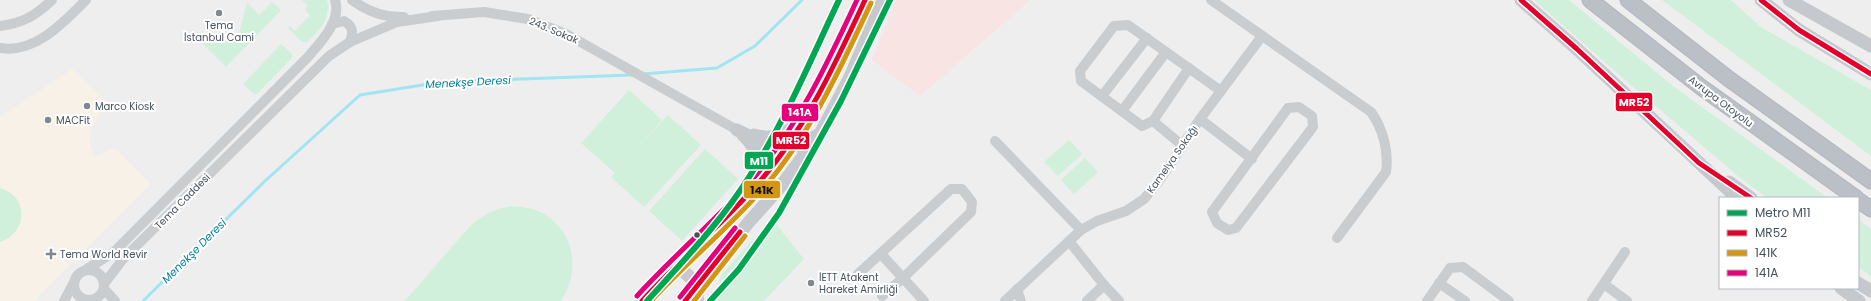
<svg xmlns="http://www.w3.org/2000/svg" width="1871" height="301" font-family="Poppins,sans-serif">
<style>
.commercial{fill:#f7f1e8}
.medical{fill:#f7e4e3}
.green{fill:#d0f0db}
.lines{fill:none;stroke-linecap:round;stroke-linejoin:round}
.stream{stroke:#a1e4f2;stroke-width:3}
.highway-casing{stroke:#b2b8be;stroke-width:17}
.minor{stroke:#cacdcf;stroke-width:10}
.major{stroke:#c5c9cd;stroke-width:13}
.highway{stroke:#bac0c5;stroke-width:15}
.bus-1-casing{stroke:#fff;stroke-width:8}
.bus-2-casing{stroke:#fff;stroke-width:8}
.bus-3-casing{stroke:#fff;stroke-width:8}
.bus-1{stroke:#e4002b;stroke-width:5}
.bus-2{stroke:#d39512;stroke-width:5}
.bus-3{stroke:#e5007d;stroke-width:5}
.metro-1-casing{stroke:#fff;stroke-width:9}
.metro-1{stroke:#00a651;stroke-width:6}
.poi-dot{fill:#80888f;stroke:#fff;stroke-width:1.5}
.bus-dot{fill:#44515c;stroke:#fff;stroke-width:1.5}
.labels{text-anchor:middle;stroke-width:4;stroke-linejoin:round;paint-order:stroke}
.poi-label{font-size:10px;fill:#44515c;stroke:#fff;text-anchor:start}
.street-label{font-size:10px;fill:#44515c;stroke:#fff}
.water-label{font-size:11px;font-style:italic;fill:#03819a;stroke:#fff}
.line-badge{stroke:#fff;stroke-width:1.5}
.badge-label{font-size:11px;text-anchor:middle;font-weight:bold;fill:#fff}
.pale-badge-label{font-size:11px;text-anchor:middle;font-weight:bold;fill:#111}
</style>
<rect width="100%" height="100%" fill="#efeeee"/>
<path class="commercial" d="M 72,69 L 106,101 L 99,116 L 89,132 L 90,144 L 94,157 L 115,148 L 151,184 L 34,301 L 0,301 L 0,117 Z"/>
<path class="medical" d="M 896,0 L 1030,0 L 920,96 L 872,60 Z"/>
<g class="green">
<path d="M 302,0 L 327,0 C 331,19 320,30 307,42 L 302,42 L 288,28 L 290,26 L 295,31 L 310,15 L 305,10 L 308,6 Z"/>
<path d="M 1534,0 L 1569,0 L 1673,86 L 1828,198 L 1767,198 L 1738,176 L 1624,79 Z"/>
<path d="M 1662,0 L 1731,0 L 1761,27 L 1871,90 L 1871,156 Z"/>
<path d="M 247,2 L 259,15 L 272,2 L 281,10 L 226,67 L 190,31 L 191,30 L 237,42 Z"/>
<path d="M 281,44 L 292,54 L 292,58 L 257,94 L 254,94 L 243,84 Z"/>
<path d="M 629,90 L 662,120 L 638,147 L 668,115 L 701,145 L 644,207 L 611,177 L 615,173 L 581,143 Z"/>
<path d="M 1069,140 L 1082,154 L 1058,176 L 1044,162 Z"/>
<path d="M 705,149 L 738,179 L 682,241 L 649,211 Z"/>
<path d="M 1085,158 L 1098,172 L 1074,194 L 1061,180 Z"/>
<path d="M 0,188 C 29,196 28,233 0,242 Z"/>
<path d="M 512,206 C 522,207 533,208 542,213 C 575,231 581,271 561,301 L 405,301 L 471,225 C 484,214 495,209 512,206 Z"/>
<path d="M 772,219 L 804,259 L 764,301 L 714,301 L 721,275 Z"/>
<path d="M 1858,219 L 1871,229 L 1871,276 L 1858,267 Z"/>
</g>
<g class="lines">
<g class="stream">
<path d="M 643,74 L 717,68 L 755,46 L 802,0"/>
<path d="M 143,301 L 265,181 L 360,95 L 441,82 L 632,75"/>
</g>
<defs>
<g id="highway">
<path d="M 1590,0 L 1701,87 L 1856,198"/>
<path d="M 1628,0 L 1729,79 L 1871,181"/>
<path d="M 1858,200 L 1871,209"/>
</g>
</defs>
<use href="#highway" class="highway-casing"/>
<g class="minor">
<path d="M 352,0 C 367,11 385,18 404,17"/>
<path d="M 1211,0 L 1371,112 C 1383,129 1389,151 1386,172 L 1337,238"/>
<path d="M 432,16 L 484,12 L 528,19 L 568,35 L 737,130"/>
<path d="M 332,24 L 344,21 C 354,27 353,32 350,42"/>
<path d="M 0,26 C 23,23 35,16 52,0"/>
<path d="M 0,48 C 35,54 64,22 86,0"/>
<path d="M 1102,96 L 1147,38"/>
<path d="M 1299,107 L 1312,116 L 1313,127 L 1236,228 L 1228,230 L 1217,223 L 1212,212 L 1288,108 Z"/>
<path d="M 1122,111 L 1166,52"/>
<path d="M 1200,119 L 1252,159"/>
<path d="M 1153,121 L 1189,68"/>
<path d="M 995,141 L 1081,230"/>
<path d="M 1183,146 L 1153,121 L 1142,126 L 1081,81 L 1080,71 L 1114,26 L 1128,25 L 1221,91"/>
<path d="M 1069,241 L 1104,285 L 1119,301"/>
<path d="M 881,254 L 924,301"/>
<path d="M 87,269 L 114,252 L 307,58 C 320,43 342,21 335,0"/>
<circle cx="89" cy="285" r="15"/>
<path d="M 858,274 L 951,189 L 962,189 L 972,202 L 971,212 L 903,278 L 882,296"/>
<path d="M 1439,283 L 1465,301"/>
<path d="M 104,284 L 123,259 L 329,56 L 350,42 L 397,22 L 438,16"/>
<path d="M 1604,284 L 1627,301"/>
<path d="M 104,289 L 115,301"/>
<path d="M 1017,289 L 1021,301"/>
<path d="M 64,301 L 73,284"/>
<path d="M 699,301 L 699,286"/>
<path d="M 1005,301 L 1081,230 L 1097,221 L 1126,211 L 1144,199 L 1159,181 L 1200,119 L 1262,36"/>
<path d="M 1087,301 L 1104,285"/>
<path d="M 1427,301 L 1450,268 L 1463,267 L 1509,301"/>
<path d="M 1592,301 L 1625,252"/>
</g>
<g class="major">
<path d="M 1521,0 L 1577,49 L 1737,198"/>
<path d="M 1761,0 L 1799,30 L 1871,74"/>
<path d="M 1789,0 L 1871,46"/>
<path d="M 737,130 C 765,144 787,158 816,136"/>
<path d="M 743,135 C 761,152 759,164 755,186"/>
<path d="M 754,135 C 773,140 784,136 798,123"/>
<path d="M 1729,182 L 1751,198"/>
<path d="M 676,264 L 699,286"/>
<path d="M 1858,283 L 1871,291"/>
<path d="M 1841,288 L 1859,301"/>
<path d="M 642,301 C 677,261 718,227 755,187 C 772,169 785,147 799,126 C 824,85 845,43 865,0"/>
<path d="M 685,301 L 749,222 L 781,186 L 820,134 L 850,77 L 883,0"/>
</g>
<use href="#highway" class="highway"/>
<defs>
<g id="bus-1">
<path d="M 1521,0 L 1577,49 L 1699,163 L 1751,198"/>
<path d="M 1761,0 L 1799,30 L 1871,74"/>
<path d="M 642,301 C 680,259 724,223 761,180 C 806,128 836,62 865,0"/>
<path d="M 685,301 L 740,232"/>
</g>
<g id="bus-2">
<path d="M 651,301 C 688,261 731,226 767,184 C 812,131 842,65 871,3"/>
<path d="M 694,301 L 745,236"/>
</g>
<g id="bus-3">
<path d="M 637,296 C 675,254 719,218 756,175 C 799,124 829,60 857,0"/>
<path d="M 680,297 L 735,228"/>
</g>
</defs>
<use href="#bus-1" class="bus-1-casing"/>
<use href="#bus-2" class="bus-2-casing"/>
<use href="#bus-3" class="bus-3-casing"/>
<use href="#bus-1" class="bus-1"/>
<use href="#bus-2" class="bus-2"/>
<use href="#bus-3" class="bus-3"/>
<defs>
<g id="metro-1">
<path d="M 647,301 C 684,260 722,221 751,174 C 786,119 811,59 839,0"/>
<path d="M 710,301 L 739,269 L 779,213 L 841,101 L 890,0"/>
</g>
</defs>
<use href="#metro-1" class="metro-1-casing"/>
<use href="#metro-1" class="metro-1"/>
</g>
<g class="poi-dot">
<circle cx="219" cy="13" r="4"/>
<circle cx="87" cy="106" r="4"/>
<circle cx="48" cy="120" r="4"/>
<path d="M49 248h4v4h4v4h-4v4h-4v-4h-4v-4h4z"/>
<circle cx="811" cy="283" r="4"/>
</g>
<circle class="bus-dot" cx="697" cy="235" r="3.5"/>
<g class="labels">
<g class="poi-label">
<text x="219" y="29" text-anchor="middle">Tema<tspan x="219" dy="12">İstanbul Cami</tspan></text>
<text x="95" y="110">Marco Kiosk</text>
<text x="56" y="124">MACFit</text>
<text x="60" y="258">Tema World Revir</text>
<text x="819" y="281">İETT Atakent<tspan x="819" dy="12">Hareket Amirliği</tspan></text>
</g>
<g class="street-label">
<text transform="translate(554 30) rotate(23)" y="4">243. Sokak</text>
<text transform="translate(1721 101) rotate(37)" y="4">Avrupa Otoyolu</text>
<text transform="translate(1172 159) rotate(-55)" y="4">Kamelya Sokağı</text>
<text transform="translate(182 201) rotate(-45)" y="4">Tema Caddesi</text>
</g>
<g class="water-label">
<text transform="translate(468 82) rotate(-3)" y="4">Menekşe Deresi</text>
<text transform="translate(194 251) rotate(-45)" y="4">Menekşe Deresi</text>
</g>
</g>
<g class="line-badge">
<rect x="1615" y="92" width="38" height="20" rx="4" fill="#e4002b"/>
<rect x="781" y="103" width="38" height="19" rx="4" fill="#e5007d"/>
<rect x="772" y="131" width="38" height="19" rx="4" fill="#e4002b"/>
<rect x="744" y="151" width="30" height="19" rx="4" fill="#00a651"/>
<rect x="743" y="180" width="38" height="19" rx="4" fill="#d39512"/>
</g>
<g class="badge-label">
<text x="1634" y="106">MR52</text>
<text x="800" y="116">141A</text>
<text x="791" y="144">MR52</text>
<text x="759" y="165">M11</text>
</g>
<g class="pale-badge-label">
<text x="762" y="194">141K</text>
</g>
<rect x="1719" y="197" width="140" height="92" fill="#ffffff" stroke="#b4b9be"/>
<rect x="1727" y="210" width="20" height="6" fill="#00a651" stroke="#b4b9be"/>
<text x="1755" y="217" font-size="12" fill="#44515c">Metro M11</text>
<rect x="1727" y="230" width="20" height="6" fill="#e4002b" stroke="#b4b9be"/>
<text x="1755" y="237" font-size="12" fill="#44515c">MR52</text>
<rect x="1727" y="250" width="20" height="6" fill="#d39512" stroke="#b4b9be"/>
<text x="1755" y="257" font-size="12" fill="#44515c">141K</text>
<rect x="1727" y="270" width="20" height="6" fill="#e5007d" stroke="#b4b9be"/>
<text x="1755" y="277" font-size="12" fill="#44515c">141A</text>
</svg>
